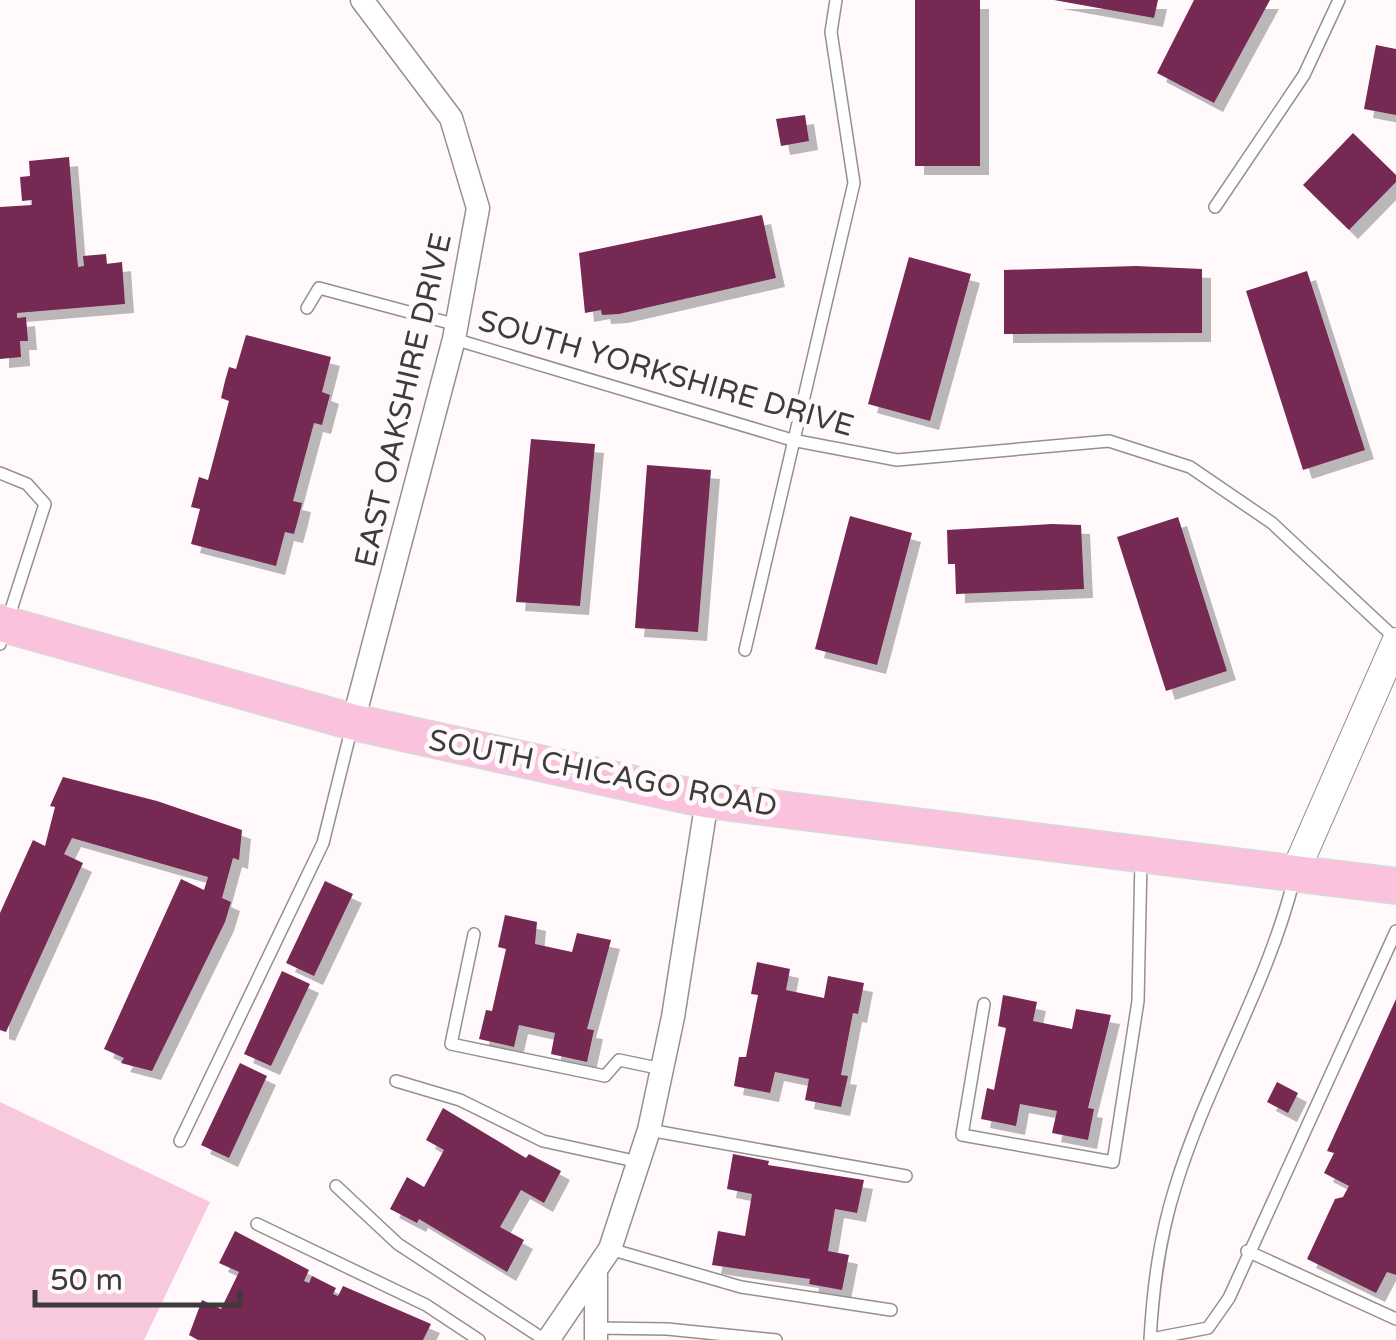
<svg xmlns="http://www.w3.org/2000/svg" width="1396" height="1340" font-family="'Varela Round',sans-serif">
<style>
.green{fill:#f8c8dd}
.building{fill:#762953;filter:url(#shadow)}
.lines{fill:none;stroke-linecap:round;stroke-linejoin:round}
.service-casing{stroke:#958f92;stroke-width:14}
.minor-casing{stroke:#958f92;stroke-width:25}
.tertiary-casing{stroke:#958f92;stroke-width:30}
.primary-casing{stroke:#d8d8d8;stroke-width:38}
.service{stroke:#fff;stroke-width:11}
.minor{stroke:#fff;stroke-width:22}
.tertiary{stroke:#fff;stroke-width:28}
.primary{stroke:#fbc2dd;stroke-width:35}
.labels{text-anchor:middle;stroke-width:10;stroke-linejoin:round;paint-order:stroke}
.street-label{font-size:30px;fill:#3d3b3c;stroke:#fff9fb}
</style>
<defs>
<filter id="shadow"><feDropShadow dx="9" dy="9" stdDeviation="0" flood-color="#0004"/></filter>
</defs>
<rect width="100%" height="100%" fill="#fff9fb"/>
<path class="green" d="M 0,1102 L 210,1202 L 144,1340 L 0,1340 Z"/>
<g class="building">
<rect x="915" y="0" width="65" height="166"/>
<path d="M 1054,0 L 1158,0 L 1154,18 Z"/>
<path d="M 1194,0 L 1270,0 L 1214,103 L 1157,73 Z"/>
<path d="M 1376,45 L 1396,49 L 1396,115 L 1364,109 Z"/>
<path d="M 805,115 L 809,141 L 781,146 L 776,119 Z"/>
<path d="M 1353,133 L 1396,175 L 1396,182 L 1349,230 L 1303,185 Z"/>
<path d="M 69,157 L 78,267 L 84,266 L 83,256 L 106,254 L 107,264 L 122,262 L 125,304 L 17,313 L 17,318 L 26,317 L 28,341 L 20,341 L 21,357 L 0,359 L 0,207 L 32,205 L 32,200 L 22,201 L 20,177 L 30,176 L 29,161 Z"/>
<path d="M 762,215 L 776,278 L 619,314 L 602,315 L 601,310 L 585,313 L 579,253 Z"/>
<path d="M 909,257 L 971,274 L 930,421 L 868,404 Z"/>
<path d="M 1136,266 L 1202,269 L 1202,333 L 1004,334 L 1004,270 Z"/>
<path d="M 1307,271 L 1365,450 L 1303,470 L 1246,291 Z"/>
<path d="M 246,335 L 331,357 L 322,392 L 330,395 L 322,425 L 314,423 L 293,501 L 302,503 L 299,516 L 294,534 L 285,532 L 276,566 L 191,544 L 200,509 L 191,507 L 199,477 L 208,480 L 229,401 L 221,398 L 225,381 L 229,367 L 236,369 Z"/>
<path d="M 531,439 L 595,444 L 580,606 L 516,602 Z"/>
<path d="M 647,465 L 711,470 L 698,632 L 635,628 Z"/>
<path d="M 850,516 L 912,533 L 877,665 L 815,649 Z"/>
<path d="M 1178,517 L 1227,671 L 1166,691 L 1117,537 Z"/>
<path d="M 1052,524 L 1081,525 L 1084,589 L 956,594 L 955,564 L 948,564 L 947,530 Z"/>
<path d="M 63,777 L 157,801 L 242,830 L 239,860 L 233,858 L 222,898 L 231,902 L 225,922 L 152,1071 L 121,1063 L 124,1058 L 104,1049 L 181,879 L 204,890 L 208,877 L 72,838 L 64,854 L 83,863 L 6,1032 L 0,1030 L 0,913 L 33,840 L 45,846 L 55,807 L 50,806 Z"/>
<path d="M 325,881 L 353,894 L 314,976 L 286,963 Z"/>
<path d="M 505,915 L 537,922 L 535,944 L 572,952 L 577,933 L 611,940 L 587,1029 L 594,1030 L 587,1062 L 551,1054 L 555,1033 L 519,1025 L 514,1047 L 479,1039 L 486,1010 L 492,1011 L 506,949 L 498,947 Z"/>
<path d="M 757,962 L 790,969 L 786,990 L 824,998 L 828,976 L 864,983 L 858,1014 L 853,1013 L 841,1075 L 848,1076 L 841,1107 L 805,1100 L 809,1079 L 775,1072 L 770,1093 L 734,1086 L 739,1057 L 746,1057 L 758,995 L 751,994 Z"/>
<path d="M 282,971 L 310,984 L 271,1066 L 244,1054 Z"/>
<path d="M 1003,995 L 1037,1002 L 1033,1021 L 1072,1029 L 1076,1009 L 1111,1015 L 1088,1108 L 1094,1109 L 1088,1140 L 1052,1133 L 1057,1111 L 1020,1104 L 1016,1126 L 981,1119 L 987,1088 L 994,1090 L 1006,1028 L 998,1026 Z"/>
<path d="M 1396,999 L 1396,1275 L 1387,1272 L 1376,1293 L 1307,1259 L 1335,1199 L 1343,1197 L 1349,1186 L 1324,1173 L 1334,1153 L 1327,1151 Z"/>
<path d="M 240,1063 L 267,1076 L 229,1158 L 201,1145 Z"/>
<path d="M 1277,1082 L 1298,1093 L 1288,1113 L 1267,1102 Z"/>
<path d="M 443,1108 L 526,1158 L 529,1154 L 561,1171 L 544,1203 L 521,1190 L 500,1227 L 524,1240 L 507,1272 L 419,1219 L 417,1223 L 390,1209 L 407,1177 L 424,1187 L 444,1150 L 426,1140 Z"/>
<path d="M 733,1154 L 769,1161 L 768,1165 L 864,1180 L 857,1213 L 835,1209 L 828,1251 L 849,1255 L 842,1290 L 809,1284 L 810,1279 L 712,1265 L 718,1231 L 745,1236 L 752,1194 L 727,1189 Z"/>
<path d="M 235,1231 L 309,1270 L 304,1281 L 309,1283 L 312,1276 L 336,1288 L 333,1294 L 338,1296 L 343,1286 L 431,1324 L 423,1340 L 198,1340 L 189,1335 L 202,1300 L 221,1309 L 239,1272 L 219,1263 Z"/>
</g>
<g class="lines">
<defs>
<g id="service">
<path d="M 1215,207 L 1304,75 L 1339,0"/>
<path d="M 307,308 L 319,288 L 457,325"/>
<path d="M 454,339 L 792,440 L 897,460 L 1109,441 L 1190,467 L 1272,523 L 1396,639"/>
<path d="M 0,473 L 27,484 L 45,504 L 0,644"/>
<path d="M 745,650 L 854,183 L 831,32 L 836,0"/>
<path d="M 474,934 L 451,1044 L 605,1076 L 619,1060 L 662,1069"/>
<path d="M 984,1004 L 962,1135 L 1113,1162 L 1138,1001 L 1141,860"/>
<path d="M 396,1081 L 460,1100 L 543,1141 L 639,1162"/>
<path d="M 649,1130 L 906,1176"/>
<path d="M 180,1141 L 323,843 L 352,726"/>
<path d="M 336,1186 L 398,1244 L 545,1340"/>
<path d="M 257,1224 L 426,1305 L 479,1340"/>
<path d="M 610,1249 L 741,1287 L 891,1310"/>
<path d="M 1247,1251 L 1396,1319"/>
<path d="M 596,1328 L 667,1329 L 776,1340"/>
<path d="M 1151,1339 L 1208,1328 L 1229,1298 L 1396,931"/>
<path d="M 1150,1340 C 1153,1288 1159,1239 1175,1188 C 1207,1082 1267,987 1294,879"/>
</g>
<g id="minor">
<path d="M 353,722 L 454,339 L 478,208 L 451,118 L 362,0"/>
<path d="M 548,1340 L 610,1249 L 649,1130 L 673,1017 L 707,800"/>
<path d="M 596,1340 L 596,1275"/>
</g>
<path id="tertiary" d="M 1296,870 L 1396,642"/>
<path id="primary" d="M 0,623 L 353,722 L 707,800 L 1396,886"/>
</defs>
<use href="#service" class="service-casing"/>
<use href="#minor" class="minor-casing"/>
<use href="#tertiary" class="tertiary-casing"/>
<use href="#primary" class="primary-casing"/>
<use href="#service" class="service"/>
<use href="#minor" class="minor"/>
<use href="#tertiary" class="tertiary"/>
<use href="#primary" class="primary"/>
</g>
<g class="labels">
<g class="street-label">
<text transform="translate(666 373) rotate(16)" y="10">SOUTH YORKSHIRE DRIVE</text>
<text transform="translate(403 400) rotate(-77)" y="10">EAST OAKSHIRE DRIVE</text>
<text transform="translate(603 773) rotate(11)" y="10">SOUTH CHICAGO ROAD</text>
</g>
</g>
<path d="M35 1290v15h205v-15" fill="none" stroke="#3d3b3c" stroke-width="5"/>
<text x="50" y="1290" font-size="30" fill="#3d3b3c" stroke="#fff9fb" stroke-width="8" paint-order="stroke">50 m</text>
</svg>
